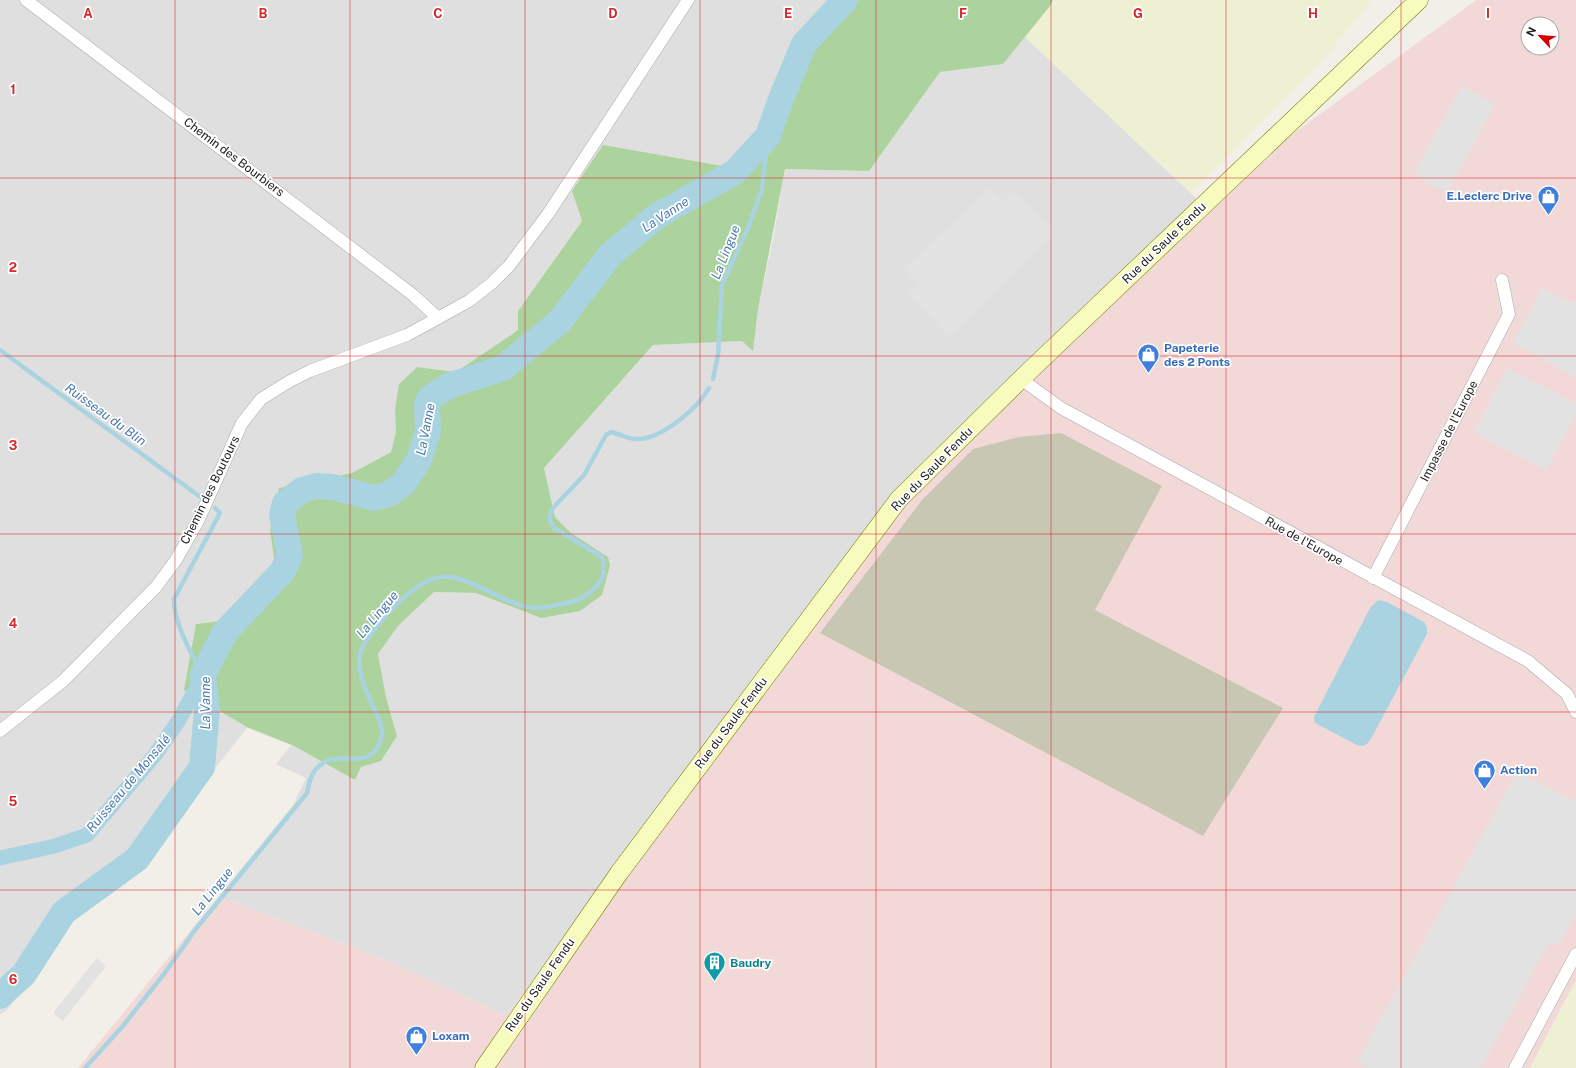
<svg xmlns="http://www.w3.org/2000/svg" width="1576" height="1068" font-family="'Public Sans',sans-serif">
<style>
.residential{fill:#e0dfdf}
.commercial{fill:#f2d9d8;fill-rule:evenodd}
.construction{fill:#c7c7b3}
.farmland{fill:#eef0d4}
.forest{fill:#acd29d}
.parking{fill:#e2e2e2}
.water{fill:#a9d3e0}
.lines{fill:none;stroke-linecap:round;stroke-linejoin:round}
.stream{stroke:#a9d3e0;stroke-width:4.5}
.canal{stroke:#a9d3e0;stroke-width:15}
.river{stroke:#a9d3e0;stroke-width:26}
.street-casing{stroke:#a9a9a9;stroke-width:13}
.secondary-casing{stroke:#707e03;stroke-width:19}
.street{stroke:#fff;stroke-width:12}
.secondary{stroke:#f7fbbd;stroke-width:18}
.grid{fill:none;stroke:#d62828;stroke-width:1;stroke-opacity:0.55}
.labels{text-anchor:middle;stroke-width:3.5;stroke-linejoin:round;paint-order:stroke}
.street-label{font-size:12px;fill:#222;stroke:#fff}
.shop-label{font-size:12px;font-weight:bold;fill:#366cbe;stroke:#fff;text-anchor:start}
.culture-label{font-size:12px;font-weight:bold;fill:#0d838f;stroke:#fff;text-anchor:start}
.water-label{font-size:13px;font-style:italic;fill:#487aac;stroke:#fff}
.grid-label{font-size:13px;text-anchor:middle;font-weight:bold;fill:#d62828;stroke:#fff;stroke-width:3.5;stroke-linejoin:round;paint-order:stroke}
</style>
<rect width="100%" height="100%" fill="#f2efe8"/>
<path class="residential" d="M 0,0 L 837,0 L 800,40 L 761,132 L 728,167 L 603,146 L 572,191 L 582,221 L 518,311 L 519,329 L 456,372 L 417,367 L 399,384 L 395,409 L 396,432 L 391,452 L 352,473 L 279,488 L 270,530 L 275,565 L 228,620 L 196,624 L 247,727 L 292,745 L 355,780 L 361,767 L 381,761 L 397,736 L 386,697 L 378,654 L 398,626 L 434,592 L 476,593 L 541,618 L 608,557 L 571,533 L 555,517 L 544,468 L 653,345 L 742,341 L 753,350 L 758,310 L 774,234 L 785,169 L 869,171 L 940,72 L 1003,64 L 1025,37 L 1200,202 L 699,756 L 507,1016 L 395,964 L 219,896 L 293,805 L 306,778 L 276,764 L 291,745 L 247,728 L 134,871 L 71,923 L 32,979 L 6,1011 L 0,1015 Z"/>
<path class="commercial" d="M 1476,0 L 1576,0 L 1576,980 L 1530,1068 L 78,1068 L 219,896 L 395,964 L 507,1016 L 818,595 L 1200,202 ZM 1528,24 L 1552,24 L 1552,48 L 1528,48 Z"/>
<path class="construction" d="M 1061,433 L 1162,486 L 1095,610 L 1283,708 L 1203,836 L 820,633 L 923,499 L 973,449 L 1019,437 Z"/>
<g class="farmland">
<path d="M 1053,0 L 1372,0 L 1323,60 L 1191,193 L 1025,37 L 1050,6 Z"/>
<path d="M 1576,980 L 1576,1068 L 1530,1068 Z"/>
</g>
<path class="forest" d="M 837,0 L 1053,0 L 1050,6 L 1003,64 L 940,72 L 869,171 L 785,169 L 758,310 L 753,351 L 742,341 L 653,345 L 544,468 L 555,517 L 571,533 L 608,557 L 610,565 L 602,595 L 580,611 L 541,618 L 476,593 L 434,592 L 398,626 L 378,654 L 386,697 L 397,736 L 381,761 L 361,767 L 355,780 L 292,745 L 247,727 L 184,690 L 196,624 L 228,620 L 275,565 L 270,530 L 279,488 L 352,473 L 391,452 L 396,432 L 395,409 L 399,384 L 417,367 L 456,372 L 518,330 L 518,311 L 582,221 L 572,191 L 603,145 L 728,167 L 761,132 L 800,40 Z"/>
<g class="parking">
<path d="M 1461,86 L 1495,104 L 1447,193 L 1413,175 Z"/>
<path d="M 989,187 L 1003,201 L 1014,191 L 1055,234 L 949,337 L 907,293 L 918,283 L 905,269 Z"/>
<path d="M 1542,288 L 1574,304 L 1576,300 L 1576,377 L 1513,343 Z"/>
<path d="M 1507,368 L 1576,404 L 1576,413 L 1546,470 L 1474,433 Z"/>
<path d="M 1517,772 L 1574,801 L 1576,796 L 1576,915 L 1560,943 L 1548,944 L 1481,1068 L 1368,1068 L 1357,1062 Z"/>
<path d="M 97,958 L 106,966 L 63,1021 L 53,1013 Z"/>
</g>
<path class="water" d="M 1378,600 L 1387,602 L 1424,622 L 1427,627 L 1427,634 L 1374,733 L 1368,743 L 1363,746 L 1357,745 L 1315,723 L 1314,717 L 1370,608 Z"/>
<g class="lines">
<g class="stream">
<path d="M 0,350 L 199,496"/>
<path d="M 713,379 L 718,355 L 722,285 L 748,228 L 762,189 L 768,136"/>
<path d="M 203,675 C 192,655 173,622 174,599 L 220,513 L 215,508"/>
<path d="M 85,1068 L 122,1027 L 164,974 L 195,930 L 307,793 C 309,783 311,773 319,766 C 340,746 372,777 382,735 C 385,725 363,689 361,676 C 359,666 358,655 363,646 C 376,624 414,580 441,577 C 471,574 506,608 538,608 C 544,608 550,606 556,605 C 569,603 579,601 589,593 C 603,583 606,572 602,557 L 554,528 C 549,521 549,517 552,509 L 584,475 L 606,435 L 611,432 C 619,434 627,438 635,439 C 660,441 698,408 709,388"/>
</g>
<path class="canal" d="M 0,858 L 55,846 L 87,835 L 155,755 L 179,720 L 203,675"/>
<path class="river" d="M 0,996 L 24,974 L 64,912 L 137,859 L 202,767 L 207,710 L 203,675 L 225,632 L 282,572 L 290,556 L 282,515 L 285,503 L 302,490 L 317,486 L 333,487 L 374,498 L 389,494 L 403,484 L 419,460 L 428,431 L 427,404 L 430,398 L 448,386 L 503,368 L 559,322 L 610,255 L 657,216 L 735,172 L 768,136 L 781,99 L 804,44 L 845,0"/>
<defs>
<g id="street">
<path d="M 26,0 L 413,295 L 438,318"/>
<path d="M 1021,379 L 1061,408 L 1528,661 L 1567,694 L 1576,712"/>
<path d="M 1373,578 L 1509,314 L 1502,280"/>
<path d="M 0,731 L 63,681 L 156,587 L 176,560 L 198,521 L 242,423 L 261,399 L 290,381 L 310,371 L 407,335 L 469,301 L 492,283 L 509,266 L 548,214 L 688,0"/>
<path d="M 1515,1068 L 1576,954"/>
</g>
<path id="secondary" d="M 484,1068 L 619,873 L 899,499 L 1021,379 L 1419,0"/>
</defs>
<use href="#street" class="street-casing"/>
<use href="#secondary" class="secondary-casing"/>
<use href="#street" class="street"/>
<use href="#secondary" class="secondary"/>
</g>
<path class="grid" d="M 175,0 L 175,1068M 350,0 L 350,1068M 525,0 L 525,1068M 700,0 L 700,1068M 876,0 L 876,1068M 1051,0 L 1051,1068M 1226,0 L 1226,1068M 1401,0 L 1401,1068M 0,178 L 1576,178M 0,356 L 1576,356M 0,534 L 1576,534M 0,712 L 1576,712M 0,890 L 1576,890"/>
<defs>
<symbol id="shop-pin" viewBox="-11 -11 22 30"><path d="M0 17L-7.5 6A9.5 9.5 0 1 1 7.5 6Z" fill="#3f7fe0" stroke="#fff"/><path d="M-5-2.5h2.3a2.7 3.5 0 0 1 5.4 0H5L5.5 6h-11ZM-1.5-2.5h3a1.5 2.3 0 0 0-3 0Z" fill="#fff"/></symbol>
<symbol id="building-pin" viewBox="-11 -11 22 30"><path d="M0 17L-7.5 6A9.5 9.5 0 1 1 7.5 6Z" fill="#0f9aa8" stroke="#fff"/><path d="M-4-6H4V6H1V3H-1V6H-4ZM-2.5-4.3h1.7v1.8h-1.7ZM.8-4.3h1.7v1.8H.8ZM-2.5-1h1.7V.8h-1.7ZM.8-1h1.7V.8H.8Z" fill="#fff"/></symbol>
</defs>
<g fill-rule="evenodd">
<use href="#shop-pin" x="1536" y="184" width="25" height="34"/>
<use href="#shop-pin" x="1136" y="342" width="25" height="34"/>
<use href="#shop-pin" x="1472" y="758" width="25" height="34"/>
<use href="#building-pin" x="702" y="950" width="25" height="34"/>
<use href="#shop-pin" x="404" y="1024" width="25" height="34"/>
</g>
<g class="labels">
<g class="street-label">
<text transform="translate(234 157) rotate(37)" y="4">Chemin des Bourbiers</text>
<text transform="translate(1164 243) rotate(-44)" y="4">Rue du Saule Fendu</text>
<text transform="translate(1449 431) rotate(-63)" y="4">Impasse de l'Europe</text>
<text transform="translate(932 469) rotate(-46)" y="4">Rue du Saule Fendu</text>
<text transform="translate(210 490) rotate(-64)" y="4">Chemin des Boutours</text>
<text transform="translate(1304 541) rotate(29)" y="4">Rue de l'Europe</text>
<text transform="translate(731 723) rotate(-53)" y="4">Rue du Saule Fendu</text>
<text transform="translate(540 985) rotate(-55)" y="4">Rue du Saule Fendu</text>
</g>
<g class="shop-label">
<text x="1532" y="200" text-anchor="end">E.Leclerc Drive</text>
<text x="1164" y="352">Papeterie<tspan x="1164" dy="14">des 2 Ponts</tspan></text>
<text x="1500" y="774">Action</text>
<text x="432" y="1040">Loxam</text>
</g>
<g class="culture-label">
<text x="730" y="967">Baudry</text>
</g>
<g class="water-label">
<text transform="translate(665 214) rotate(-33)" y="5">La Vanne</text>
<text transform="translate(725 252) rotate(-68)" y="5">La Lingue</text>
<text transform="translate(106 414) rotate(36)" y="5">Ruisseau du Blin</text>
<text transform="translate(425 429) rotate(-79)" y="5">La Vanne</text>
<text transform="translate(377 614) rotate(-50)" y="5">La Lingue</text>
<text transform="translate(205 703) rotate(-90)" y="5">La Vanne</text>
<text transform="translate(128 783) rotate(-50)" y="5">Ruisseau de Monsalé</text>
<text transform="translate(212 891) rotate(-51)" y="5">La Lingue</text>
</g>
</g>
<g class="grid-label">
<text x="88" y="18">A</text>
<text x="263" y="18">B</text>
<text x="438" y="18">C</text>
<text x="613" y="18">D</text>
<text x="788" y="18">E</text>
<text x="963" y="18">F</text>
<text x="1138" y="18">G</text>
<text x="1313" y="18">H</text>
<text x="1488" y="18">I</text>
<text x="13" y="94">1</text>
<text x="13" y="272">2</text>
<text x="13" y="450">3</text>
<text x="13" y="628">4</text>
<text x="13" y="806">5</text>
<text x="13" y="984">6</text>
</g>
<g transform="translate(1540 36) rotate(296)"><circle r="19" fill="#ffffff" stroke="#a7a7a7"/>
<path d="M0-3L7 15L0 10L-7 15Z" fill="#d30200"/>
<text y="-6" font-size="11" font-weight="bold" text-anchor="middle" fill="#222222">N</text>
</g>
</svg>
